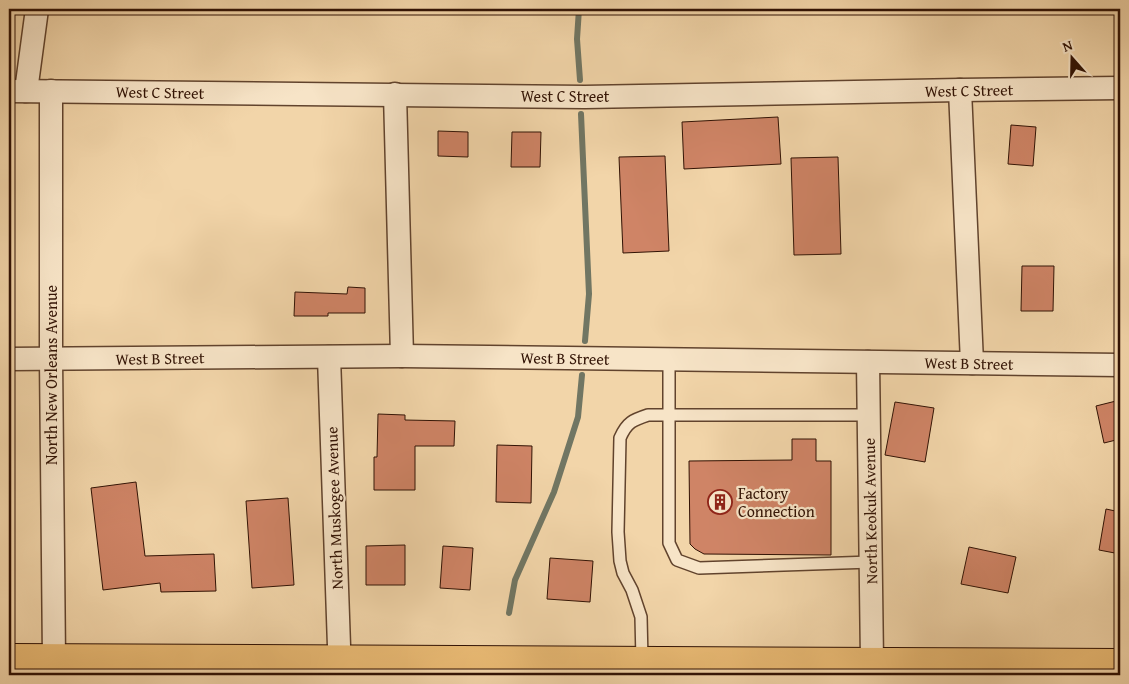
<svg xmlns="http://www.w3.org/2000/svg" width="1129" height="684" font-family="'Gentium Book Plus',serif">
<style>
.lines{fill:none;stroke-linecap:round;stroke-linejoin:round}
.stream{stroke:#717663;stroke-width:6}
.building{fill:#cf8466;stroke:#311204}
.service-casing{stroke:#61432d;stroke-width:14}
.minor-casing{stroke:#61432d;stroke-width:25}
.primary-casing{stroke:#311204;stroke-width:30}
.service{stroke:#f7e4c7;stroke-width:11}
.minor{stroke:#f7e4c7;stroke-width:22}
.primary{stroke:#e9ba74;stroke-width:28}
.labels{text-anchor:middle;stroke-width:4.5;stroke-linejoin:round;paint-order:stroke}
.street-label{font-size:16px;fill:#311204;stroke:#f7e4c7}
.poi-label{font-size:16px;fill:#311204;stroke:#f7e4c7;text-anchor:start}
</style>
<rect width="100%" height="100%" fill="#f2d5a9"/>
<filter id="stains"><feTurbulence type="fractalNoise" baseFrequency=".004" numOctaves="4"/><feColorMatrix values="0 0 0 0 .2 0 0 0 0 .09 0 0 0 0 .02 0 0 0 .5 -.17"/></filter>
<radialGradient id="worn" r=".72"><stop offset=".6" stop-color="#630" stop-opacity="0"/><stop offset="1" stop-color="#630" stop-opacity=".3"/></radialGradient>
<g class="lines">
<g class="stream">
<path d="M 579,9 L 577,39 L 580,80"/>
<path d="M 581,114 L 589,294 L 585,341"/>
<path d="M 509,613 L 515,580 L 554,492 L 578,417 L 582,375"/>
</g>
</g>
<g class="building">
<path d="M 778,117 L 781,164 L 684,169 L 682,122 Z"/>
<path d="M 1011,125 L 1036,127 L 1033,166 L 1008,164 Z"/>
<path d="M 438,131 L 468,132 L 468,157 L 438,156 Z"/>
<path d="M 512,132 L 541,132 L 540,167 L 511,167 Z"/>
<path d="M 665,156 L 669,251 L 623,253 L 619,157 Z"/>
<path d="M 838,157 L 841,254 L 794,255 L 791,158 Z"/>
<path d="M 1022,266 L 1054,266 L 1053,311 L 1021,311 Z"/>
<path d="M 348,287 L 365,288 L 365,313 L 328,313 L 328,316 L 294,316 L 295,292 L 347,294 Z"/>
<path d="M 1120,400 L 1120,439 L 1104,443 L 1096,406 Z"/>
<path d="M 895,402 L 934,408 L 925,462 L 885,455 Z"/>
<path d="M 378,414 L 405,415 L 405,420 L 455,421 L 454,446 L 415,446 L 415,490 L 374,490 L 374,457 L 377,457 Z"/>
<path d="M 792,439 L 816,439 L 816,461 L 831,461 L 831,555 L 704,554 L 695,549 L 690,544 L 689,461 L 792,460 Z"/>
<path d="M 497,445 L 532,446 L 531,503 L 496,502 Z"/>
<path d="M 136,482 L 145,556 L 214,554 L 216,591 L 161,592 L 160,583 L 103,590 L 91,488 Z"/>
<path d="M 288,498 L 294,585 L 252,588 L 246,501 Z"/>
<path d="M 1106,509 L 1120,512 L 1120,554 L 1099,550 Z"/>
<path d="M 405,545 L 405,585 L 366,585 L 366,546 Z"/>
<path d="M 443,546 L 473,548 L 470,590 L 440,588 Z"/>
<path d="M 969,547 L 1016,557 L 1008,593 L 961,584 Z"/>
<path d="M 550,558 L 593,561 L 590,602 L 547,599 Z"/>
</g>
<g class="lines">
<defs>
<g id="service">
<path d="M 669,359 L 669,543 L 677,560 L 699,568 L 871,562"/>
<path d="M 642,660 L 641,617 L 632,590 L 623,573 L 620,561 L 618,532 L 620,438 C 627,422 633,420 648,415 L 869,415"/>
</g>
<g id="minor">
<path d="M 960,90 L 972,363"/>
<path d="M 9,91 L 585,97 L 960,90 L 1120,88"/>
<path d="M 26,91 L 37,9"/>
<path d="M 51,91 L 51,359 L 54,659"/>
<path d="M 395,94 L 402,356"/>
<path d="M 329,357 L 340,675"/>
<path d="M 9,359 L 402,356 L 1120,365"/>
<path d="M 868,362 L 872,661"/>
</g>
<path id="primary" d="M 9,658 L 1120,663"/>
</defs>
<use href="#service" class="service-casing"/>
<use href="#minor" class="minor-casing"/>
<use href="#primary" class="primary-casing"/>
<use href="#service" class="service"/>
<use href="#minor" class="minor"/>
<use href="#primary" class="primary"/>
</g>
<defs>
<symbol id="building-ring" viewBox="-11 -11 22 22"><circle r="9.5" fill="#f7e4c7" stroke="#8f2418" stroke-width="1.5"/><path d="M-4-6H4V6H1V3H-1V6H-4ZM-2.5-4.3h1.7v1.8h-1.7ZM.8-4.3h1.7v1.8H.8ZM-2.5-1h1.7V.8h-1.7ZM.8-1h1.7V.8H.8Z" fill="#8f2418"/></symbol>
</defs>
<g fill-rule="evenodd">
<use href="#building-ring" x="706" y="488" width="28" height="28"/>
</g>
<g class="labels">
<g class="street-label">
<text transform="translate(969 90) rotate(-1)" y="6">West C Street</text>
<text transform="translate(160 92) rotate(1)" y="6">West C Street</text>
<text x="565" y="102">West C Street</text>
<text transform="translate(160 358) rotate(-1)" y="6">West B Street</text>
<text transform="translate(565 358) rotate(1)" y="6">West B Street</text>
<text transform="translate(969 363) rotate(1)" y="6">West B Street</text>
<text transform="translate(51 375) rotate(-90)" y="6">North New Orleans Avenue</text>
<text transform="translate(334 508) rotate(-92)" y="6">North Muskogee Avenue</text>
<text transform="translate(870 511) rotate(-91)" y="6">North Keokuk Avenue</text>
</g>
<g class="poi-label">
<text x="738" y="499">Factory<tspan x="738" dy="18">Connection</tspan></text>
</g>
</g>
<rect width="1129" height="684" fill="none" stroke="#f2d5a9" stroke-width="30"/>
<rect x="10" y="10" width="1109" height="664" fill="none" stroke="#311204" stroke-width="2.5"/>
<rect x="15" y="15" width="1099" height="654" fill="none" stroke="#311204"/>
<g transform="translate(1072 58) rotate(340)" stroke="#f7e4c7" stroke-width="4" paint-order="stroke">
<path d="M0-4L9 19L0 12L-9 19Z" fill="#311204"/>
<text y="-8" font-size="14" font-weight="bold" text-anchor="middle" fill="#311204">N</text>
</g>
<rect width="100%" height="100%" filter="url(#stains)"/>
<rect width="100%" height="100%" fill="url(#worn)"/>
</svg>
